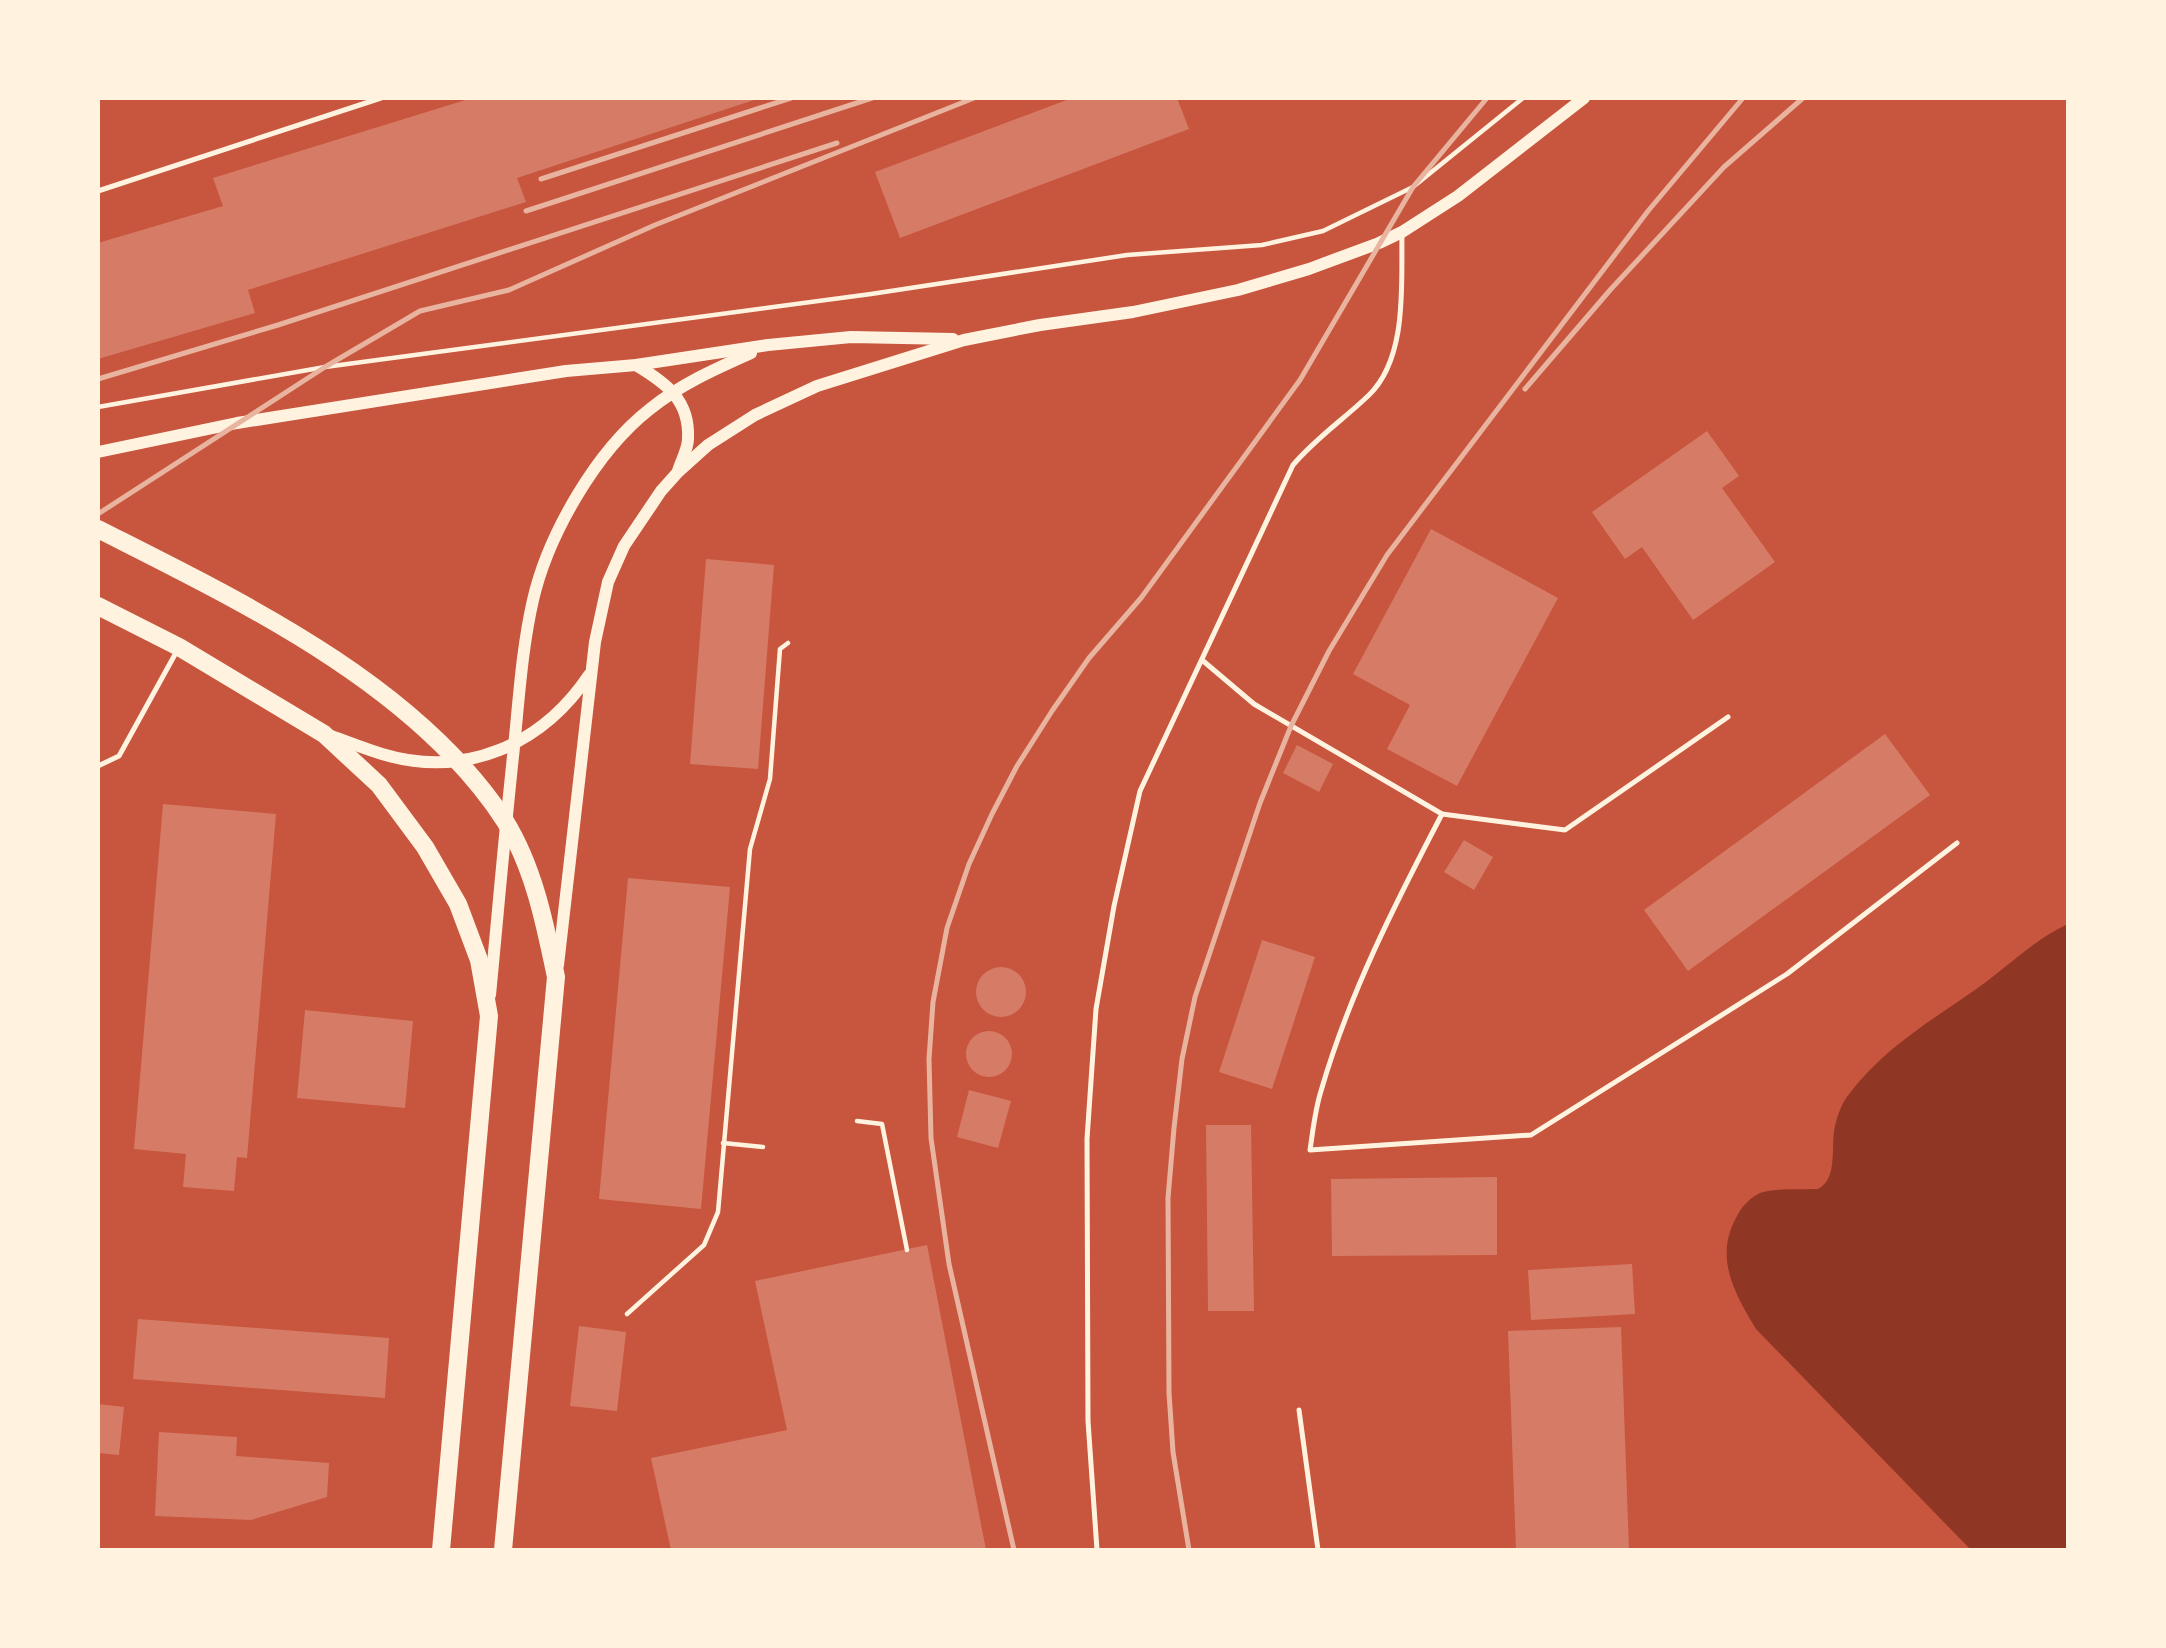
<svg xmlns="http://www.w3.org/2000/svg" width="2166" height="1648" font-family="Roboto,sans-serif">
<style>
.water{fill:#8f3625}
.building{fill:#d67c66}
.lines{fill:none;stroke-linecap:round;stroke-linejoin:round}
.path{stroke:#fff3e0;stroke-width:4.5}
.service{stroke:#fff3e0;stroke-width:5}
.tertiary{stroke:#fff3e0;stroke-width:12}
.primary{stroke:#fff3e0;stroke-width:18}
.rail{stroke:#e9b49f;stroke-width:5}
</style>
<rect width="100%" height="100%" fill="#c8553d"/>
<path class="water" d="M 2068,924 L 2068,1550 L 1971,1550 L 1756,1329 C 1735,1294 1714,1258 1736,1218 C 1741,1207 1751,1196 1763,1192 C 1780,1188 1800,1190 1818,1189 C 1839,1178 1830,1146 1835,1126 C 1838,1114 1842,1102 1850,1093 C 1886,1045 1938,1017 1986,982 C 2013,962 2037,938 2068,924 Z"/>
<g class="building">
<path d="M 472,98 L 757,99 L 517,178 L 526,202 L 248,290 L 255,313 L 98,359 L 98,243 L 223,206 L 213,178 Z"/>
<path d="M 1072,98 L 1177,98 L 1189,129 L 900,238 L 875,172 Z"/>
<path d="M 1707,431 L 1739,476 L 1722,488 L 1775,562 L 1693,620 L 1642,547 L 1625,559 L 1592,512 Z"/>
<path d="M 1431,529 L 1558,598 L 1457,786 L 1387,749 L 1410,705 L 1353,674 Z"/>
<path d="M 706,559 L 774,565 L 758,769 L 690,764 Z"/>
<path d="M 1885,734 L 1930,795 L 1688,971 L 1644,910 Z"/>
<path d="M 1297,745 L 1333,764 L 1319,792 L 1283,773 Z"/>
<path d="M 163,804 L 276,814 L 247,1158 L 237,1157 L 234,1191 L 183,1187 L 186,1154 L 134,1149 Z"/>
<path d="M 1464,840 L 1493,857 L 1474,890 L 1444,872 Z"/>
<path d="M 628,878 L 730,887 L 701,1209 L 599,1199 Z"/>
<path d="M 1262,940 L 1315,957 L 1272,1089 L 1219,1072 Z"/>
<circle cx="1001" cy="992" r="25"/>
<path d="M 305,1010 L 413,1021 L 405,1108 L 297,1098 Z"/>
<circle cx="989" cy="1054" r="23"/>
<path d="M 969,1090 L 1011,1101 L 998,1148 L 957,1137 Z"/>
<path d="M 1206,1125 L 1251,1125 L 1254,1311 L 1208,1311 Z"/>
<path d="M 1497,1177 L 1497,1255 L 1332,1256 L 1331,1179 Z"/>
<path d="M 927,1245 L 986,1550 L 671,1550 L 651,1458 L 787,1430 L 755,1281 Z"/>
<path d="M 1632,1264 L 1635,1314 L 1531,1320 L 1528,1270 Z"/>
<path d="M 138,1319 L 389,1338 L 385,1398 L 133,1379 Z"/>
<path d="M 579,1326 L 626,1332 L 617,1411 L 570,1406 Z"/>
<path d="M 1621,1327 L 1629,1550 L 1516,1550 L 1508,1331 Z"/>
<path d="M 98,1404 L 124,1407 L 119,1455 L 98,1453 Z"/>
<path d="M 159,1432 L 237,1437 L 236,1456 L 329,1463 L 327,1497 L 251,1520 L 155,1516 Z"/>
</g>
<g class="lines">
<g class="path">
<path d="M 98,407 L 325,367 L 871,294 L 1127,255 L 1262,245 L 1323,231 L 1413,187 L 1523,98"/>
<path d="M 857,1121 L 882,1124 L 907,1250"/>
<path d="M 723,1143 L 763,1147"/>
<path d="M 627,1314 L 704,1245 L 718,1212 L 750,849 L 770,779 L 780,649 L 788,643"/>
</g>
<g class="service">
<path d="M 98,191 L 381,98"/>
<path d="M 1202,660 L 1254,704 L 1442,814 L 1565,830 L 1728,717"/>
<path d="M 98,766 L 119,756 L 178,649"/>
<path d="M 1442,814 C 1395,904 1349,994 1321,1091 C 1315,1110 1313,1130 1310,1150 L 1531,1135 L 1787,974 L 1957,843"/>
<path d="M 1299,1410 L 1318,1550"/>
<path d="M 1097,1550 L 1088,1421 L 1087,1139 L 1096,1009 L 1114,906 L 1140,791 L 1293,465 C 1317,437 1343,420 1369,395 C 1408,357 1401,283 1402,234"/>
</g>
<g class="tertiary">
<path d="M 636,365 C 666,383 690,400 688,439 C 688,449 681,461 678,471"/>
<path d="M 98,452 L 237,423 L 566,371 L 636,365 L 768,345 L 851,337 L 953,339"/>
<path d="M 331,736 C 348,742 365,749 382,754 C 465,779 542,745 589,675"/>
<path d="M 558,965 L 595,642 L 608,582 L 624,546 L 661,491 L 678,472 L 708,445 L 755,415 L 817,386 L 964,340 L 1040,325 L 1133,312 L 1238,290 L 1309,269 L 1379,243 L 1402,232 L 1458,196 L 1584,98"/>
<path d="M 490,995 C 498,912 505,830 514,747 C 519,698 522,648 533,600 C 548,535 596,451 650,409 C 681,384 715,369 751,353"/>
</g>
<g class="primary">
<path d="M 98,529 C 240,601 416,684 505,821 C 534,868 545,924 556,977 L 503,1550"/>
<path d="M 98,606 L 179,647 L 324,734 L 379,785 L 425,847 L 458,904 L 479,960 L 489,1016 L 441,1550"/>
</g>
<g class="rail">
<path d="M 541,179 L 791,98"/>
<path d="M 526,211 L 872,98"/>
<path d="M 98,379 L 278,325 L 837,143"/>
<path d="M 1525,389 L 1611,289 L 1724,167 L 1803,98"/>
<path d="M 98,514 L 325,367 L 420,311 L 509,290 L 655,225 L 974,98"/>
<path d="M 1014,1550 L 949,1264 L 931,1138 L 929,1059 L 933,1002 L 947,928 L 969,864 L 992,814 L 1017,766 L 1052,711 L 1089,658 L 1141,598 L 1300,380 L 1413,187 L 1487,98"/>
<path d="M 1189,1550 L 1173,1452 L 1169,1393 L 1168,1198 L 1174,1128 L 1182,1059 L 1195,997 L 1260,803 L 1291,726 L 1329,651 L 1387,555 L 1648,211 L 1743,98"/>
</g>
</g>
<rect width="2166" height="1648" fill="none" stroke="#fff3e0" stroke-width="200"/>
</svg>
